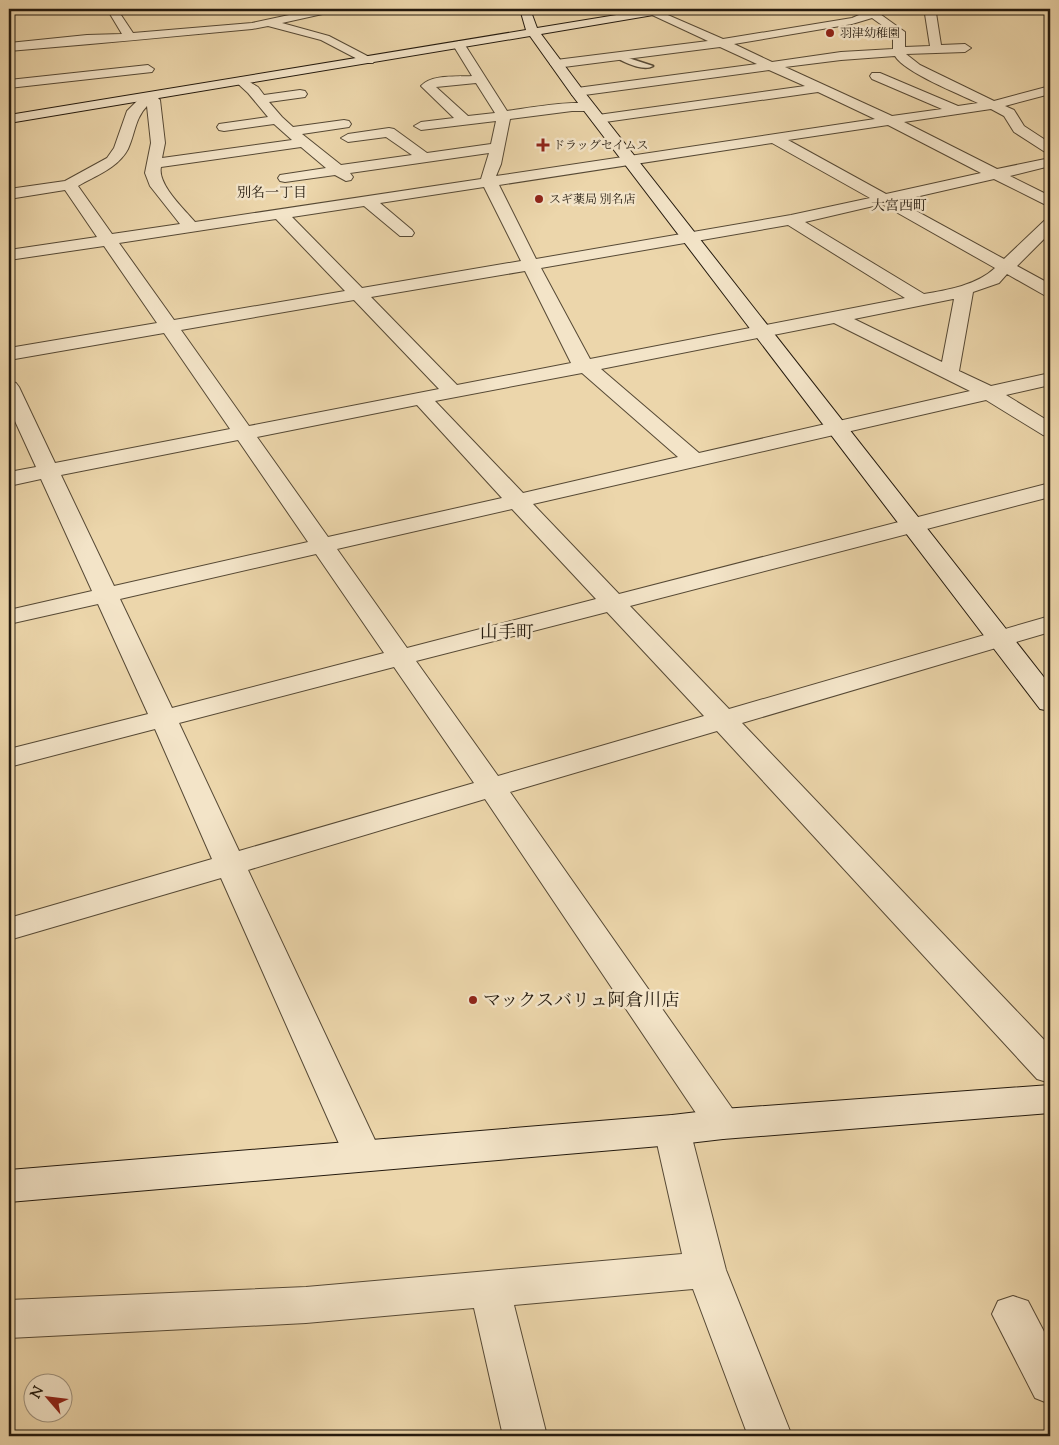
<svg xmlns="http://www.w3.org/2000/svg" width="1059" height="1445" font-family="'Sorts Mill Goudy','Noto Serif JP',serif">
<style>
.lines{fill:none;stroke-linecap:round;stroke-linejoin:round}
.lane-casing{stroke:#564935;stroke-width:3}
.street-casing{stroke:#564935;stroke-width:2}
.secondary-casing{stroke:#241a0e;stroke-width:2}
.primary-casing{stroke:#241a0e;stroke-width:2}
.lane{fill:#f3e4c8;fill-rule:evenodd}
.street{fill:#f3e4c8;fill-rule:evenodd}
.secondary{fill:#f3e4c8;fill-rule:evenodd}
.primary{fill:#e6bb76;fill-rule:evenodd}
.poi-dot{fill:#8f2418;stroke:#f3e4c8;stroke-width:2}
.labels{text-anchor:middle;stroke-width:5;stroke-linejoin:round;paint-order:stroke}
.far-poi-label{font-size:12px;fill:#241a0e;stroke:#f3e4c8;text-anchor:start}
.far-neighbourhood-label{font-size:14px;fill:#241a0e;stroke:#f3e4c8}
.quarter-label{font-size:18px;fill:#241a0e;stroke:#f3e4c8}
.near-poi-label{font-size:18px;fill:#241a0e;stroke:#f3e4c8;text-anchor:start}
</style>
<rect width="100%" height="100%" fill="#ecd6ab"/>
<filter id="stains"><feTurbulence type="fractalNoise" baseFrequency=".004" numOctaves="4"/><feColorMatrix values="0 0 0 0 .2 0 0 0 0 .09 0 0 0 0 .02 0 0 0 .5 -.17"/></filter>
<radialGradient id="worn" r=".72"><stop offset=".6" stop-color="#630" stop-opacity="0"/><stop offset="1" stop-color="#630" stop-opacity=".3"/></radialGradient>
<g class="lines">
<defs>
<path id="lane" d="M 616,54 L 653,66 C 643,72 625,62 614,57 L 614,55 Z"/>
<g id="street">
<path d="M 107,9 L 117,9 L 133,33 L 252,23 L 317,9 L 337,9 L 336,11 L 282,23 L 329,36 L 375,60 L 373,63 L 365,63 L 321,40 L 268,26 L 252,29 C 170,37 90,44 9,51 L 9,43 L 87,35 L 122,34 Z"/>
<path d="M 654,9 L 723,39 L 852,18 L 873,9 L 881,9 L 883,11 L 880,14 L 905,32 L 905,47 L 930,46 L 925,14 L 919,9 L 932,9 L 936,13 L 941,45 L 965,44 L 971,48 L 965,52 L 906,54 L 920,65 L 994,101 L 1050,86 L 1050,94 L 1005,106 L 1014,110 L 1024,126 L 1050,143 L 1050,153 L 1045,152 L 1014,132 L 1004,116 L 991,109 L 904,122 L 997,169 L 1050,158 L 1050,166 L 1010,176 L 1050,196 L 1050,207 L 994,179 L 898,201 L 1004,259 L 1044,221 L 1050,219 L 1050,233 L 1017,266 L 1050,284 L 1050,296 L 1044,295 L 1007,274 L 999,283 L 973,292 L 959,371 L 991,386 L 1050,373 L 1050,385 L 1006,395 L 1050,422 L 1050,437 L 1043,435 L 986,400 L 533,504 L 619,594 L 1050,483 L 1050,497 L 630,606 L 729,709 L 1050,616 L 1050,632 L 742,723 L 1050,1046 L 1050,1083 L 1037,1079 L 717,731 L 510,792 L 736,1114 L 741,1124 L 736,1134 L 723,1139 L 710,1134 L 485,799 L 248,870 L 382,1155 L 376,1166 L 363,1170 L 350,1166 L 344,1155 L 221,878 L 9,940 L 9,918 L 212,859 L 155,729 L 9,767 L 9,749 L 148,714 L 98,604 L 9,624 L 9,610 L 92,591 L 41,479 L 9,486 L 9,472 L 36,467 L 9,408 L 9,381 L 16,383 L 19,387 L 55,463 L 230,429 L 164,333 L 9,360 L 9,348 L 157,323 L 104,246 L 9,260 L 9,250 L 97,237 L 65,190 L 9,199 L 9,189 L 65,181 L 107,158 L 114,148 L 127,111 L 144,94 L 149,93 L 154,94 L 160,100 L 165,143 L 162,158 L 292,140 L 274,124 L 224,131 L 219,130 L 217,127 L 219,124 L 268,117 L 248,93 L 235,81 L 241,77 L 258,87 L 264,95 L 300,90 L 305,91 L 307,94 L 305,97 L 269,102 L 282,117 L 293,127 L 344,120 L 349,121 L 351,124 L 349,127 L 302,134 L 341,165 L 412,155 L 386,137 L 348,142 L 341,138 L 348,134 L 389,128 L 394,129 L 427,153 L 491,144 L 496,121 L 421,130 L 414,126 L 421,122 L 454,118 L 421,86 C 431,74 458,77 472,76 L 453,45 L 459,41 L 465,45 L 507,111 C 523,109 586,97 595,107 L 588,111 L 572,111 L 510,119 L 501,164 L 496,176 L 875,119 L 818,92 L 598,123 L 593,122 L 591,119 L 598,115 L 805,86 L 769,70 L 577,96 L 572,95 L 571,92 L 572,89 L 577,88 L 757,64 L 720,47 L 556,68 L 550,64 L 556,60 L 708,41 L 650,14 L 648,12 L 650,10 ZM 872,18 L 893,33 L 893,49 L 841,52 L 772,62 L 734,44 L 852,24 ZM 895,56 C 904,72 959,94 978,103 L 958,106 L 880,73 L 872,73 L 870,76 L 872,79 L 942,109 L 892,116 L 785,67 L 841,60 ZM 476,83 L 495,113 L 468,116 L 436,87 ZM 147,106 L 151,143 L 145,173 L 150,186 L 180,224 L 112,234 L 78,186 C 95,176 118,168 128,149 C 135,134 135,118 147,106 ZM 888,125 L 981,173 L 886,194 L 788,140 ZM 772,143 L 870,198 L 791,215 L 536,259 L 499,185 ZM 301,147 L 326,168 L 280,175 L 278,178 L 280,181 L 285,182 L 335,175 L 346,181 L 351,180 L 353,177 L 350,173 L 489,153 L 481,179 L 195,222 C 184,209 157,184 161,167 ZM 484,187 L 521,261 L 362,288 L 292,217 L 364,206 L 400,236 L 412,236 L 414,233 L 412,230 L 380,203 ZM 882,204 L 995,268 C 977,285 948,290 924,294 L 805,222 ZM 276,219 L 345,291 L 174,320 L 119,243 ZM 788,225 L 905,298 L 590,359 L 541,268 ZM 525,271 L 571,363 L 457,385 L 371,297 ZM 954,299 L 942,362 L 854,319 L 953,299 ZM 354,300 L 439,389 L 249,426 L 181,330 ZM 834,323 L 970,391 L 699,453 L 601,369 ZM 582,373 L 678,457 L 523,493 L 435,401 ZM 417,405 L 502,498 L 328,537 L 257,437 ZM 238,440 L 308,542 L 114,586 L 61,475 ZM 512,509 L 596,599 L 407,648 L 337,549 ZM 316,554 L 384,653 L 172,708 L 120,599 ZM 607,612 L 704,716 L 498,776 L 416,661 ZM 394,667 L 474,783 L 239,851 L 179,723 Z"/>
<path d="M 148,65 L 154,69 L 152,72 L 9,88 L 9,80 Z"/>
<path d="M 672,1115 L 685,1119 L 690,1130 L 726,1270 L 792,1436 L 748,1436 L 693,1289 L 514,1305 L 547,1436 L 503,1436 L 474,1308 L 306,1323 L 9,1338 L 9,1300 L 306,1287 L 682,1254 L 654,1130 L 659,1119 Z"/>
<path d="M 1013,1296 L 1028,1301 L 1050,1343 L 1050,1404 L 1035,1398 L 992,1314 L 998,1301 Z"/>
</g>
<g id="secondary">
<path d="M 520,9 L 530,9 L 537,28 L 653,9 L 676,9 L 671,12 L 541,34 L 582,89 L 1050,685 L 1050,711 L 1040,709 L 572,95 L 530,36 L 9,123 L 9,115 L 526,30 Z"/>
<path d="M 1050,1085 L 1050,1113 L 723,1139 L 672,1145 L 9,1202 L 9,1170 L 672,1115 L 723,1109 Z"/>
</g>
<path id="primary" d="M 848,9 L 933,9 C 923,18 869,13 854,12 Z"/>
</defs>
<use href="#lane" class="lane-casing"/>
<use href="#street" class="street-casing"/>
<use href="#secondary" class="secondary-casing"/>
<use href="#primary" class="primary-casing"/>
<use href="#lane" class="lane"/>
<use href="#street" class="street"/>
<use href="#secondary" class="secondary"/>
<use href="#primary" class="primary"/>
</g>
<g class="poi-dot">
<circle cx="830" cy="33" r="5"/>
<path d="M540.5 137.5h5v5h5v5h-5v5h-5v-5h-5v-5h5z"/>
<circle cx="539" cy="199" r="5"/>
<circle cx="473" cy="1000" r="5"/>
</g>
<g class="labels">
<g class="far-poi-label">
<text x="840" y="37">羽津幼稚園</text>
<text x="553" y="149">ドラッグセイムス</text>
<text x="549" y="203">スギ薬局 別名店</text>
</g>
<g class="far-neighbourhood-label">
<text x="272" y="197">別名一丁目</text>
<text x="899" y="210">大宮西町</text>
</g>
<g class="quarter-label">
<text x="507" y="638">山手町</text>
</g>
<g class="near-poi-label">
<text x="483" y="1006">マックスバリュ阿倉川店</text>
</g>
</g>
<rect width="1059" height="1445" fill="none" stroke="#ecd6ab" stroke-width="30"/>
<rect x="10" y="10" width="1039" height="1425" fill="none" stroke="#241a0e" stroke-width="2.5"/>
<rect x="15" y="15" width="1029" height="1415" fill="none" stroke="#241a0e"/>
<g transform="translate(48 1398) rotate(298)"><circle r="24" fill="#f3e4c8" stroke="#a0937e"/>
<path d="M0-4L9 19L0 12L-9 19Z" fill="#8f2418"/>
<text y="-8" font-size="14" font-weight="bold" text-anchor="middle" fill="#241a0e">N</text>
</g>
<rect width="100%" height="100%" filter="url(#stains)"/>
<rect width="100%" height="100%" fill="url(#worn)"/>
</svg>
